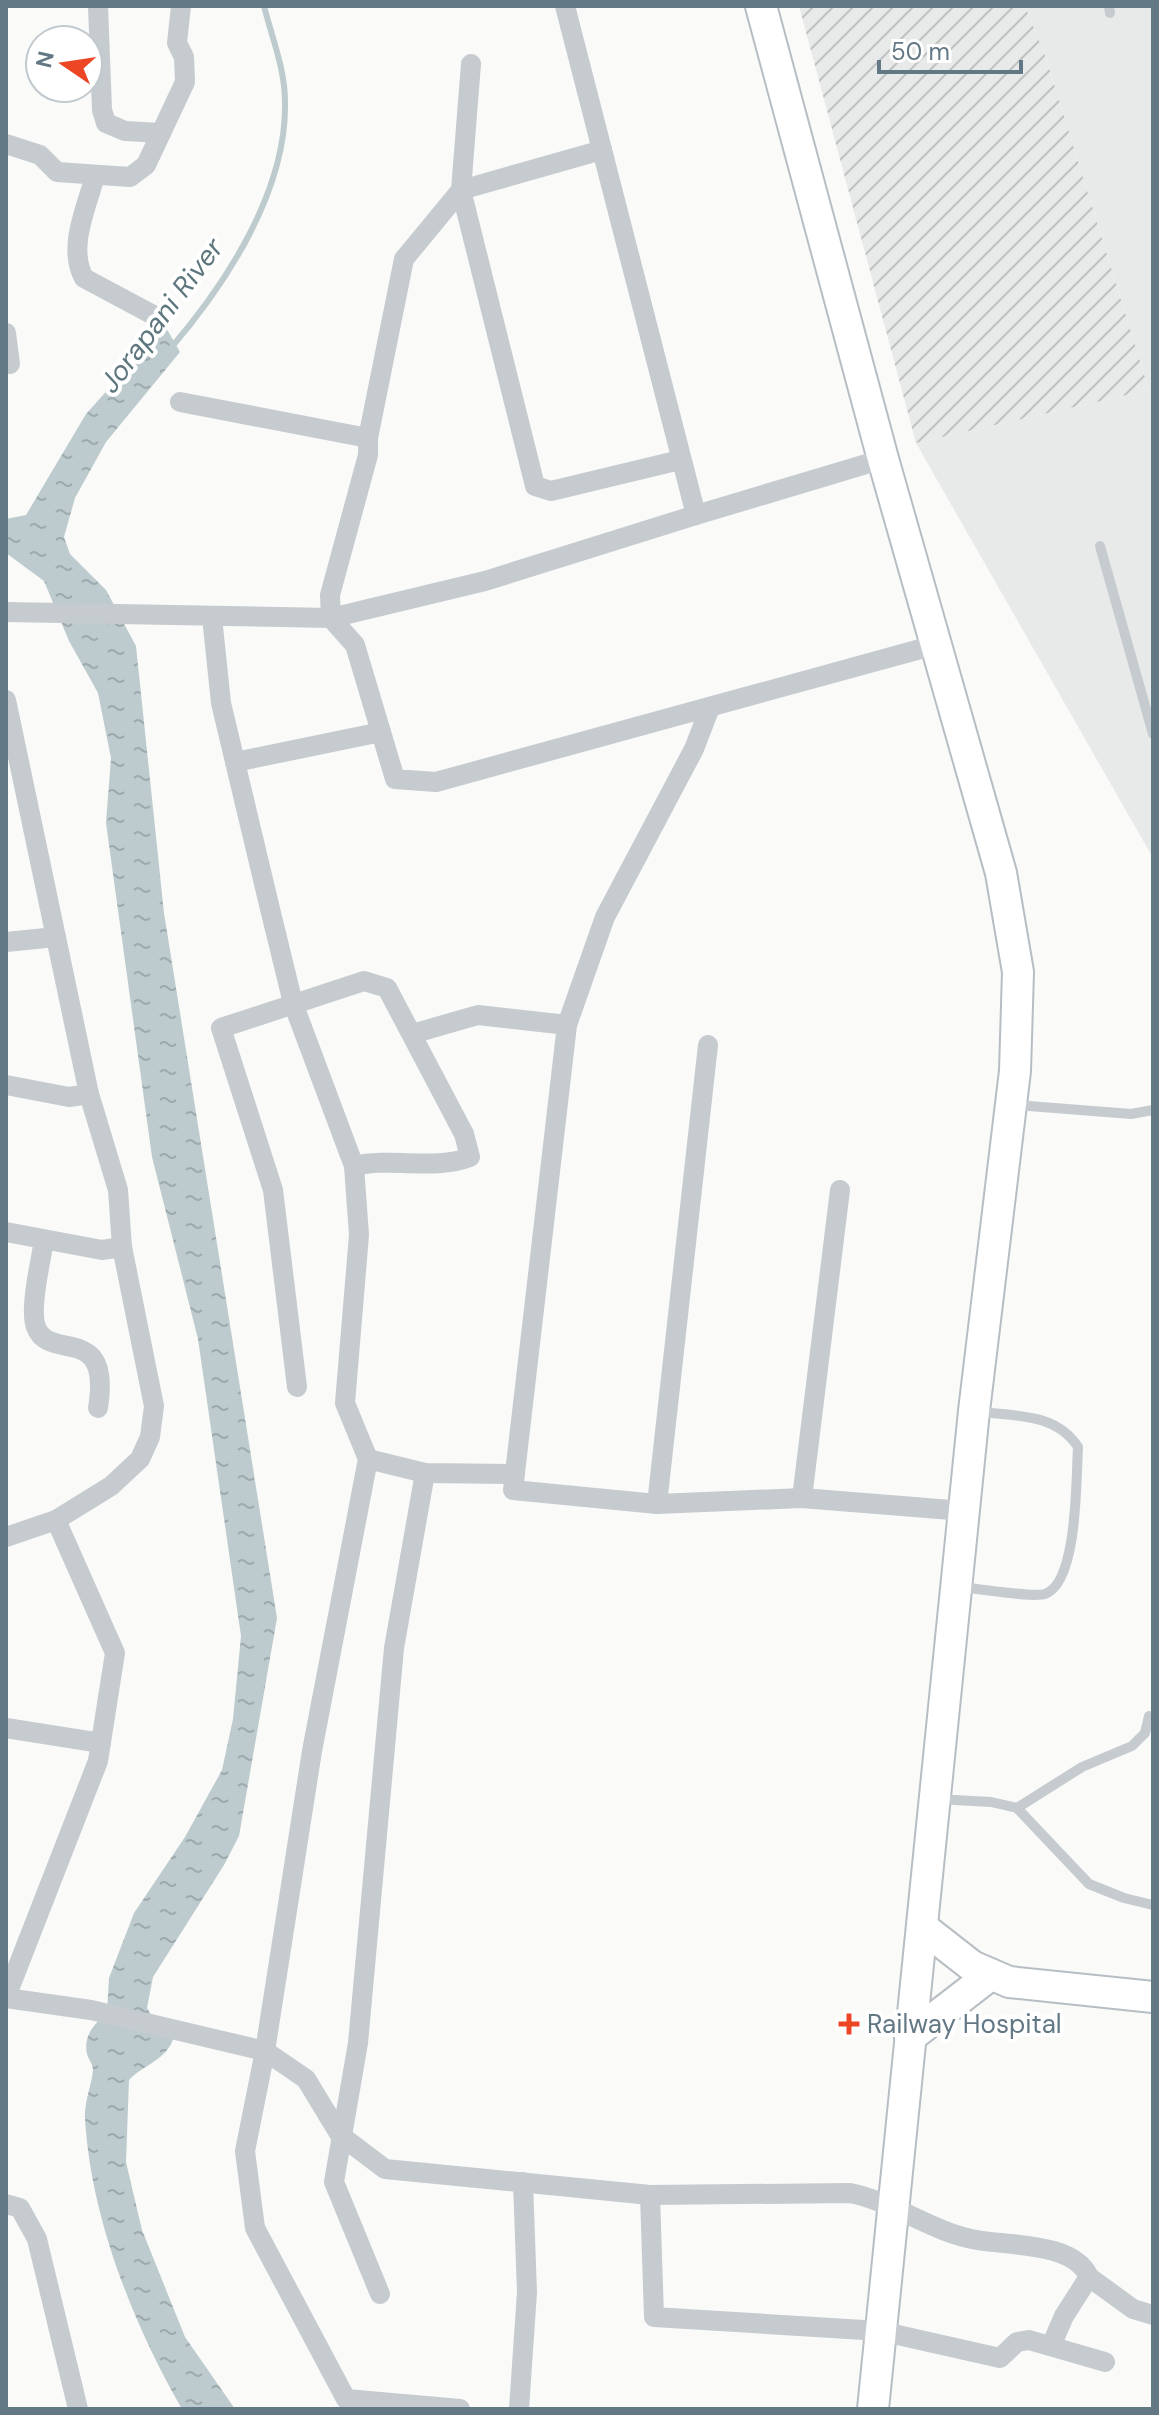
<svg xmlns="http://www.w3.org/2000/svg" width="1159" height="2415" font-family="'DM Sans',sans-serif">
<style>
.built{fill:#e8eae9}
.industrial{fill:url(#industrial-furrows)}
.water{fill:url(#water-ripples)}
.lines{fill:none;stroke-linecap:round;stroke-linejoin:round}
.stream{stroke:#bdcbce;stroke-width:6}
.secondary-casing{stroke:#b7bec3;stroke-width:34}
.lane{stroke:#c5cbce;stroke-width:10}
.street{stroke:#c5cbce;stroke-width:20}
.secondary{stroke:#fff;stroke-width:30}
.poi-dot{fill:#ed4624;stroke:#fff;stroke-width:3}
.labels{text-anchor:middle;stroke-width:8;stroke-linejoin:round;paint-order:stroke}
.poi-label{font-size:26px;fill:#637885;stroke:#fff;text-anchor:start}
.water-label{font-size:28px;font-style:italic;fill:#5e777e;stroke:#fff}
</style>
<defs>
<pattern id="industrial-furrows" width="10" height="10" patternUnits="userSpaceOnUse" patternTransform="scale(2)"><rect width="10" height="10" fill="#e8eae9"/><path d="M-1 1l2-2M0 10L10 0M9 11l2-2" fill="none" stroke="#c0c2c2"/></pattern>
<pattern id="water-ripples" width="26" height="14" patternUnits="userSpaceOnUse" patternTransform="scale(2)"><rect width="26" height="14" fill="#bdcbce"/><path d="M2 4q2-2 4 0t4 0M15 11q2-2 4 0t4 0" fill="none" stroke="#9daaad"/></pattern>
</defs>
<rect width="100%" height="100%" fill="#fafaf8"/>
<path class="built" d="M 1025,6 L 1153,6 L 1153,858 L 916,443 L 1149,390 L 1046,58 Z"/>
<path class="industrial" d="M 799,6 L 1025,6 L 1046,58 L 1149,390 L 916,443 Z"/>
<path class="water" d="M 165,326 L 180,352 L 106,442 L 75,498 L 64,537 L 70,554 L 106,590 L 136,646 L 164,913 L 277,1618 L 239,1836 L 224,1865 L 153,1977 L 147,2008 L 155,2021 L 174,2036 C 168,2060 144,2064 129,2080 L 126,2162 L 142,2230 L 185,2337 L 235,2409 L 182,2409 C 133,2324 91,2218 85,2119 C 84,2103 91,2087 93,2071 C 93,2063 89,2061 87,2054 C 83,2036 94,2024 107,2013 L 109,1978 L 134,1913 L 185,1837 L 222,1770 L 233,1719 L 241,1636 L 198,1339 L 152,1157 L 106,823 L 111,758 L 98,693 L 69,641 L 44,581 L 6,553 L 6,519 L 26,515 L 86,414 Z"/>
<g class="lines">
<path class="stream" d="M 170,349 C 226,284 287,191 285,102 C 285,69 272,38 264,6"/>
<defs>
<g id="secondary">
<path d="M 761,6 L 883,459 L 1001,873 L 1018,972 L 1015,1071 L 974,1411 L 873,2409"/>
<path d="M 922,1927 L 972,1966 L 1009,1982 L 1153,1997"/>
<path d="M 910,2037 L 989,1976"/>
</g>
</defs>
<use href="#secondary" class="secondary-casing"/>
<g class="lane">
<path d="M 1109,6 L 1110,13"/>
<path d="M 1100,546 L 1153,734"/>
<path d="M 1016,1105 L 1131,1114 L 1153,1110"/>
<path d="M 958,1587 C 976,1588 1032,1598 1045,1594 C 1078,1583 1076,1478 1078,1447 C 1056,1413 1016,1416 979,1412"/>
<path d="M 936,1799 L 991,1802 L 1017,1808 L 1089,1884 L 1124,1898 L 1153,1905"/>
<path d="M 1017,1808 L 1082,1767 L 1132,1746 L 1145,1733 L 1149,1716"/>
</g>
<g class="street">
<path d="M 98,6 L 102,110 L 106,123 L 125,131 L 161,133"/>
<path d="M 565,6 L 696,515 L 883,459"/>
<path d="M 471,64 L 461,190 L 404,259 L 368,438 L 368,455 L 330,595 L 331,618 L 355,645 L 395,779 L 436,782 L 935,645"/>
<path d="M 6,144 L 40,155 L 57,172 L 130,177 L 146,165 L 185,82 L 184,57 L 177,43 L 181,6"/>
<path d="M 602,150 L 461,190 L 535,486 L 551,491 L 680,460"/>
<path d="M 95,176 C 87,206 67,248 84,278 L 157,317"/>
<path d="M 6,333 L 10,364"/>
<path d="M 180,402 L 368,438"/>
<path d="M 6,612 L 331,618 L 485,581 L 696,515"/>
<path d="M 212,617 L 221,703 L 271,913 L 293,1003 L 354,1166 L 359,1235 L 345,1403 L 368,1459 L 312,1751 L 265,2051 L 245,2151 L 255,2228 L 346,2399 L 460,2409"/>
<path d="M 6,700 L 89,1094 L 118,1190 L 122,1247 L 154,1406 L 150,1437 L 140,1459 L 111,1486 L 56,1520 L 6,1537"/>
<path d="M 709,710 L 694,749 L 605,917 L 567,1025 L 513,1490 L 657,1504 L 802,1498 L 964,1511"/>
<path d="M 235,762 L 381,732"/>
<path d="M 6,942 L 56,937"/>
<path d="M 412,1034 L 478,1015 L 567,1025"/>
<path d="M 6,1085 L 69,1097 L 89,1094"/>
<path d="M 6,1232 L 102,1250 L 122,1247"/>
<path d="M 44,1240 C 41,1261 29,1308 36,1327 C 49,1363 112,1321 98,1408"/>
<path d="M 297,1387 L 273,1190 L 221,1028 L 364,981 L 387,988 L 464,1134 L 470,1157 C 434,1171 392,1157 354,1166"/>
<path d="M 368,1459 L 425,1473 L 515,1474"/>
<path d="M 802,1498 L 840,1190"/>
<path d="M 657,1504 L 708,1045"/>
<path d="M 6,1728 L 101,1743"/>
<path d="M 6,1997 L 98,1761 L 115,1653 L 56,1520"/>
<path d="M 6,1998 L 91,2010 L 265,2051 L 306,2079 L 340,2135 L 385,2169 L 650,2195 L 850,2193 C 895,2202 931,2232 977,2240 C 1009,2246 1074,2242 1089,2277 L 1064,2316 L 1051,2346"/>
<path d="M 650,2195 L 654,2317 L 880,2331 L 1000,2358 L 1017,2342 L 1029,2340 L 1105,2362"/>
<path d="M 6,2204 L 20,2208 L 37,2239 L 78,2409"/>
<path d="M 1089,2277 L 1133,2309 L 1153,2315"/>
<path d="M 380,2294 L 334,2182 L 358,2043 L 394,1648 L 425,1473"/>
<path d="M 519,2409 L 527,2292 L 523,2182"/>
</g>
<use href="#secondary" class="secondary"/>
</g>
<path class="poi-dot" d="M845 2012h8v8h8v8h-8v8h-8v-8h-8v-8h8z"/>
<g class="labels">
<g class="poi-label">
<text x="867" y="2033">Railway Hospital</text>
</g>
<g class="water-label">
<text transform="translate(161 315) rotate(-53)" y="10">Jorapani River</text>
</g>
</g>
<rect width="1159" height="2415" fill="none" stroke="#637885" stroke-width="16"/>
<g transform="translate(64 64) rotate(283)"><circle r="38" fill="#ffffff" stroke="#c1c9ce" stroke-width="2"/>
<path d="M0-6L14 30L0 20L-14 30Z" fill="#ed4624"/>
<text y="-12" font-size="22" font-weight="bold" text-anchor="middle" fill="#637885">N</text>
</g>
<path d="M879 60v12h142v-12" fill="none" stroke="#637885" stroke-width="4"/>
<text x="891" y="60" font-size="24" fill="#637885" stroke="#ffffff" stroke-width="6" paint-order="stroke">50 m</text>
</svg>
